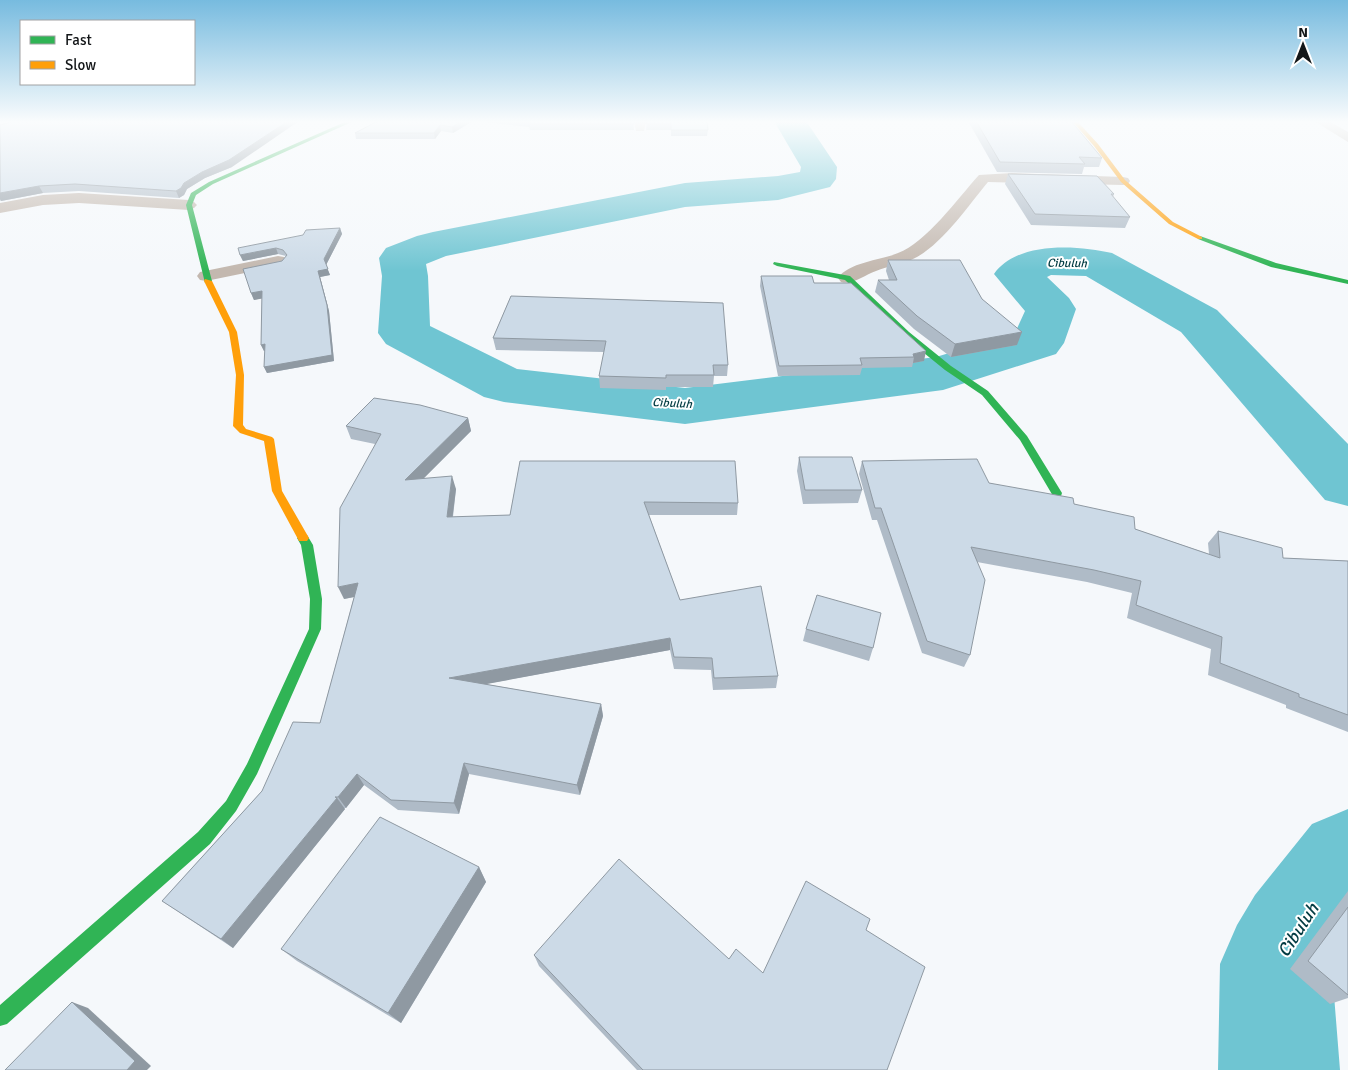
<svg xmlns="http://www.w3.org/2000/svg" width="1348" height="1070" font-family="Signika,sans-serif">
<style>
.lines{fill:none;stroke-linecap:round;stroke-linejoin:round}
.river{fill:#6fc5d2;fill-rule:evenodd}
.street{fill:#c3b8af;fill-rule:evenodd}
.fast{fill:#30b455;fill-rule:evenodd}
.slow{fill:#ff9f0a;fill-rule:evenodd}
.wall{fill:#afbbc7}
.shaded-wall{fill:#8f99a2}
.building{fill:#ccdae7;stroke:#8f99a2}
.labels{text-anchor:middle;stroke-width:4;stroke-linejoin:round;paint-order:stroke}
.far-water-label{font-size:12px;font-style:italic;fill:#023b42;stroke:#fff}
.near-water-label{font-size:18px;font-style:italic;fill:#023b42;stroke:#fff}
</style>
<rect width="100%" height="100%" fill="#f5f8fb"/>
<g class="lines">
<g class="river">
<path d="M 774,121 L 806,121 L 837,167 L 836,179 L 830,187 L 778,200 L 685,207 L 446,256 L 426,264 L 428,276 L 430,326 L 517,369 L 685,388 L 936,357 L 1015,333 L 1025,311 L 994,274 C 1017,241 1077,245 1112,253 L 1217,310 L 1348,444 L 1348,506 L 1325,500 L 1181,332 L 1086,276 L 1051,275 L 1047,277 L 1069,298 L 1076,309 L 1064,343 L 1056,354 L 943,390 L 685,424 L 504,402 L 484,397 L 386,344 L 378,333 L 382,276 L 379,258 L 386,248 L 417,236 L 433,232 L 685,183 L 778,176 L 800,172 L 801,167 Z"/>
<path d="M 1348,809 L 1348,948 L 1332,970 L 1340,1070 L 1218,1070 L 1220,964 L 1237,925 L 1255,895 L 1312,824 Z"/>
</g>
<g class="street">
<path d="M 634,121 L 646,121 L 644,131 L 636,131 Z"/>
<path d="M 1314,121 L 1329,121 L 1348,132 L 1348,142 Z"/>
<path d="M 1012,173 L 1123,177 L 1128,178 L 1130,181 L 1128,184 L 1123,185 L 988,182 C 968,206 941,246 913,259 C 902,265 888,266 876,271 C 864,275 854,285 841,282 L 838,278 C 849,262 882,260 898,253 C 926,243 958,198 979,175 Z"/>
<path d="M 79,193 L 189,200 L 194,202 L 197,205 L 194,208 L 189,210 L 79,203 L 43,205 L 0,213 L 0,203 L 43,195 Z"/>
<path d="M 278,256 L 284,257 L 287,261 L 284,265 L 206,281 L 200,280 L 197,276 L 200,272 Z"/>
</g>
<g class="fast">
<path d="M 347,121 L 354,121 L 213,184 L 196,195 L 192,205 L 212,281 L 205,283 L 186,205 L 191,193 L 209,182 Z"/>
<path d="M 1200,236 L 1276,263 L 1348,280 L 1348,284 L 1271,267 L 1198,239 L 1198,237 Z"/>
<path d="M 774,262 L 850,276 L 909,332 L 951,366 L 988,391 L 1027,436 L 1062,493 L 1061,496 L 1053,496 L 1020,440 L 982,395 L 945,370 L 903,336 L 845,280 L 777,266 L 773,264 Z"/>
<path d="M 303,534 L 307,535 L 313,545 L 322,599 L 321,629 L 257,774 L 236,811 L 210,844 L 7,1024 L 0,1026 L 0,1005 L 198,832 L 226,801 L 247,764 L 309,629 L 310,599 L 301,545 L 297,538 Z"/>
</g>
<g class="slow">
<path d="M 1072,121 L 1077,121 L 1098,144 L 1125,180 L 1173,222 L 1202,237 L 1202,239 L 1198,239 L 1169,224 L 1121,182 L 1094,146 Z"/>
<path d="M 205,279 L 212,281 L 237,332 L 244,375 L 243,425 L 246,429 L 272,437 L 274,439 L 282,491 L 309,538 L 307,541 L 299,541 L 272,491 L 264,441 L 240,433 L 233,426 L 236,375 L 229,332 L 204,281 Z"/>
</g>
</g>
<g class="wall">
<path d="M 378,121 L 633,121 L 634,130 L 530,130 L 529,127 L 473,121 L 453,133 L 441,131 L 435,139 L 356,139 L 355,133 Z"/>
<path d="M 647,121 L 708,130 L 707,136 L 671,136 L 671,130 L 646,130 Z"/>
<path d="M 968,121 L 1071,121 L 1102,158 L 1099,167 L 1084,167 L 1082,174 L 997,172 Z"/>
<path d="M 0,125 L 232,167 L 205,178 L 187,189 L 184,195 L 179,198 L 79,191 L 43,193 L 1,201 L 0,200 Z"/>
<path d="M 1008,174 L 1114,194 L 1113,197 L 1130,217 L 1125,228 L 1031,225 L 1005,184 Z"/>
<path d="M 340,228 L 342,234 L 326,265 L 330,275 L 320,277 L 329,311 L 334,361 L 267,373 L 264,367 L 265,351 L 264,351 L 261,345 L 262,298 L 254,300 L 251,293 L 286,256 L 278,254 L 243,261 L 240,255 Z"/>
<path d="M 888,260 L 982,299 L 1017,345 L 951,357 L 914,329 L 875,292 L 878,280 L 889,280 L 886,271 Z"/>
<path d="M 761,276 L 814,283 L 924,361 L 913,363 L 912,367 L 862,368 L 860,375 L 778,376 L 760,286 Z"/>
<path d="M 511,296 L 728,365 L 727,376 L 714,376 L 713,387 L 666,387 L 666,390 L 600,388 L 599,376 L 604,352 L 496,350 L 493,338 Z"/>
<path d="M 468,418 L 471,431 L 424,478 L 456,489 L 453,517 L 510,515 L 520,461 L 738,503 L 737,515 L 649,515 L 680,600 L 778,676 L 776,688 L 713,690 L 711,670 L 674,669 L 670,650 L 485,684 L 601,704 L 603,716 L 580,795 L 469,774 L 459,814 L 398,810 L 364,785 L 346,808 L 344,808 L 345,809 L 233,948 L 162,901 L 262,791 L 320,723 L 354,597 L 344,599 L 375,444 L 351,439 L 346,426 Z"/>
<path d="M 799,457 L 862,490 L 858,503 L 803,504 L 797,471 Z"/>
<path d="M 862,461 L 989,483 L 1074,504 L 1135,529 L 1209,554 L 1208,543 L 1218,531 L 1283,558 L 1348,561 L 1348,732 L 1286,708 L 1286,705 L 1208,675 L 1211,649 L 1127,618 L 1132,593 L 1087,582 L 977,562 L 970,655 L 964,667 L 922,653 L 877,520 L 872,520 L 859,474 Z"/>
<path d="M 806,629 L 873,648 L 869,661 L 803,641 Z"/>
<path d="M 479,867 L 486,882 L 401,1023 L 297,961 L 281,949 Z"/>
<path d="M 1348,891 L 1348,998 L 1330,1004 L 1290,969 Z"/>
<path d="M 866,930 L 887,1070 L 637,1070 L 539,966 L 534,955 L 729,959 L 763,973 Z"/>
</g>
<g class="shaded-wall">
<path d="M 288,121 L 299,121 L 232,167 L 205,178 L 187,189 L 184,195 L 179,198 L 176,191 L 184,183 Z"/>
<path d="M 462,121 L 473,121 L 453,133 L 452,127 Z"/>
<path d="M 440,125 L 441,131 L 435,139 L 434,133 Z"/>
<path d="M 39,186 L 43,193 L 1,201 L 0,199 L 0,193 Z"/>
<path d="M 340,228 L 342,234 L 326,265 L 330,275 L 320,277 L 329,311 L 334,361 L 267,373 L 264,367 L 318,271 Z"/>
<path d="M 276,248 L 278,254 L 243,261 L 240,255 Z"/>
<path d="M 262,291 L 265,298 L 254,300 L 251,293 Z"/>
<path d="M 1022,332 L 1017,345 L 951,357 L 955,344 Z"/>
<path d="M 265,344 L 268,351 L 264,351 L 261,345 Z"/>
<path d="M 926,351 L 924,361 L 913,363 L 914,357 L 913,354 Z"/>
<path d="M 468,418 L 471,431 L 410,492 L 405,480 Z"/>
<path d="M 452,476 L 456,489 L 451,529 L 447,517 Z"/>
<path d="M 358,583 L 364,595 L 344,599 L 338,587 Z"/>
<path d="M 670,638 L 670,650 L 454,690 L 449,678 Z"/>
<path d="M 601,704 L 603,716 L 580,795 L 577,785 Z"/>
<path d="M 464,763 L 469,774 L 459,814 L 454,803 Z"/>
<path d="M 357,774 L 364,785 L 346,808 L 338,797 Z"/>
<path d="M 337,798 L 345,809 L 233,948 L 221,939 Z"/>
<path d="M 479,867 L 486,882 L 401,1023 L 388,1013 Z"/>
<path d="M 72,1002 L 88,1008 L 151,1066 L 147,1070 L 127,1070 Z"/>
</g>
<g class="building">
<path d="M 15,121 L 288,121 L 229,160 L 202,172 L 184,183 L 181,188 L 176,191 L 75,184 L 39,186 L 0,193 L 0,125 Z"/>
<path d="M 378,121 L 462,121 L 452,127 L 440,125 L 434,133 L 355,133 Z"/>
<path d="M 527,121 L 633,121 L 634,124 L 529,124 L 531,121 Z"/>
<path d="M 647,121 L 707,121 L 708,130 L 671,130 L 671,124 L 646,124 Z"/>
<path d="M 976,121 L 1071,121 L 1102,158 L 1079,157 L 1085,164 L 1000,162 Z"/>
<path d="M 1008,174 L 1097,176 L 1114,194 L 1111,194 L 1130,217 L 1035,214 Z"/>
<path d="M 340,228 L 324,259 L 328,269 L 318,271 L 327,305 L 332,355 L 264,367 L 265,344 L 261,345 L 262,291 L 251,293 L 243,269 L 282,261 L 287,255 L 283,250 L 276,248 L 240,255 L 238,248 L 303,235 L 306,230 Z"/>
<path d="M 888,260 L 960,260 L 982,299 L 1022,332 L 955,344 L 917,316 L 878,280 L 897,280 Z"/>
<path d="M 761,276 L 812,276 L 814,283 L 851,283 L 926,351 L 913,354 L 914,357 L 860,358 L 862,365 L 779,366 Z"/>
<path d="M 511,296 L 723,303 L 728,365 L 713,365 L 714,375 L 666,375 L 666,378 L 599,376 L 606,341 L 493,338 Z"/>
<path d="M 374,398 L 420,405 L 468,418 L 405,480 L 452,476 L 447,517 L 510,515 L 520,461 L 735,461 L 738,503 L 644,502 L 680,600 L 761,586 L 778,676 L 714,678 L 712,658 L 674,657 L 670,638 L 449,678 L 601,704 L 577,785 L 464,763 L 454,803 L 391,800 L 357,774 L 338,797 L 335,797 L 337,798 L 221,939 L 162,901 L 262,791 L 293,722 L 320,723 L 358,583 L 338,587 L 340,508 L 381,434 L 346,426 Z"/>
<path d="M 799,457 L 852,457 L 862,490 L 805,490 Z"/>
<path d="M 977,459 L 989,483 L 1073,498 L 1074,504 L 1134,517 L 1135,529 L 1220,558 L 1218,531 L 1282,548 L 1283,558 L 1348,561 L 1348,715 L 1299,697 L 1299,694 L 1220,663 L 1222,637 L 1136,605 L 1141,581 L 1094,570 L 971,547 L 985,580 L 970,655 L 927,641 L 881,508 L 875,508 L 862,461 Z"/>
<path d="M 817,595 L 881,613 L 873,648 L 806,629 Z"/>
<path d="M 380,817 L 479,867 L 388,1013 L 281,949 Z"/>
<path d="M 619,859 L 729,959 L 736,949 L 763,973 L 806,881 L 870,919 L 866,930 L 925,967 L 887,1070 L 643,1070 L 534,955 Z"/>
<path d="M 1348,907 L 1348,995 L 1308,961 Z"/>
<path d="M 72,1002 L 135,1061 L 127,1070 L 5,1070 Z"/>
</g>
<linearGradient id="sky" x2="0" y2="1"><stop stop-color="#77bbdf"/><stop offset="0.45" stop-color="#fafcfd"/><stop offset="1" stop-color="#fafcfd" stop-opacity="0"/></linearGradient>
<rect width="1348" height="271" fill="url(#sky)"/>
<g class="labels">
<g class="far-water-label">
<text transform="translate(1067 263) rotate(1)" y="4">Cibuluh</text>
<text transform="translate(672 403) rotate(3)" y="4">Cibuluh</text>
</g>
<g class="near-water-label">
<text transform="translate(1298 930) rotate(-57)" y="6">Cibuluh</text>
</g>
</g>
<rect x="20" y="20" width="175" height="65" fill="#ffffff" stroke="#a1a2a3"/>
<rect x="30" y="36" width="25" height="8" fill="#30b455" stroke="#a1a2a3"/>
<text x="65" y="45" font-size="15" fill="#131618">Fast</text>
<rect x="30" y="61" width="25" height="8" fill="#ff9f0a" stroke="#a1a2a3"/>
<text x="65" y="70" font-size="15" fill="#131618">Slow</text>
<g transform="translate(1303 45)" stroke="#ffffff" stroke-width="4" paint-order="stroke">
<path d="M0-4L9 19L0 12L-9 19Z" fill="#131618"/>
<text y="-8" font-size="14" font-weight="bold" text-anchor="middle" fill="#131618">N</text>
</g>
</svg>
